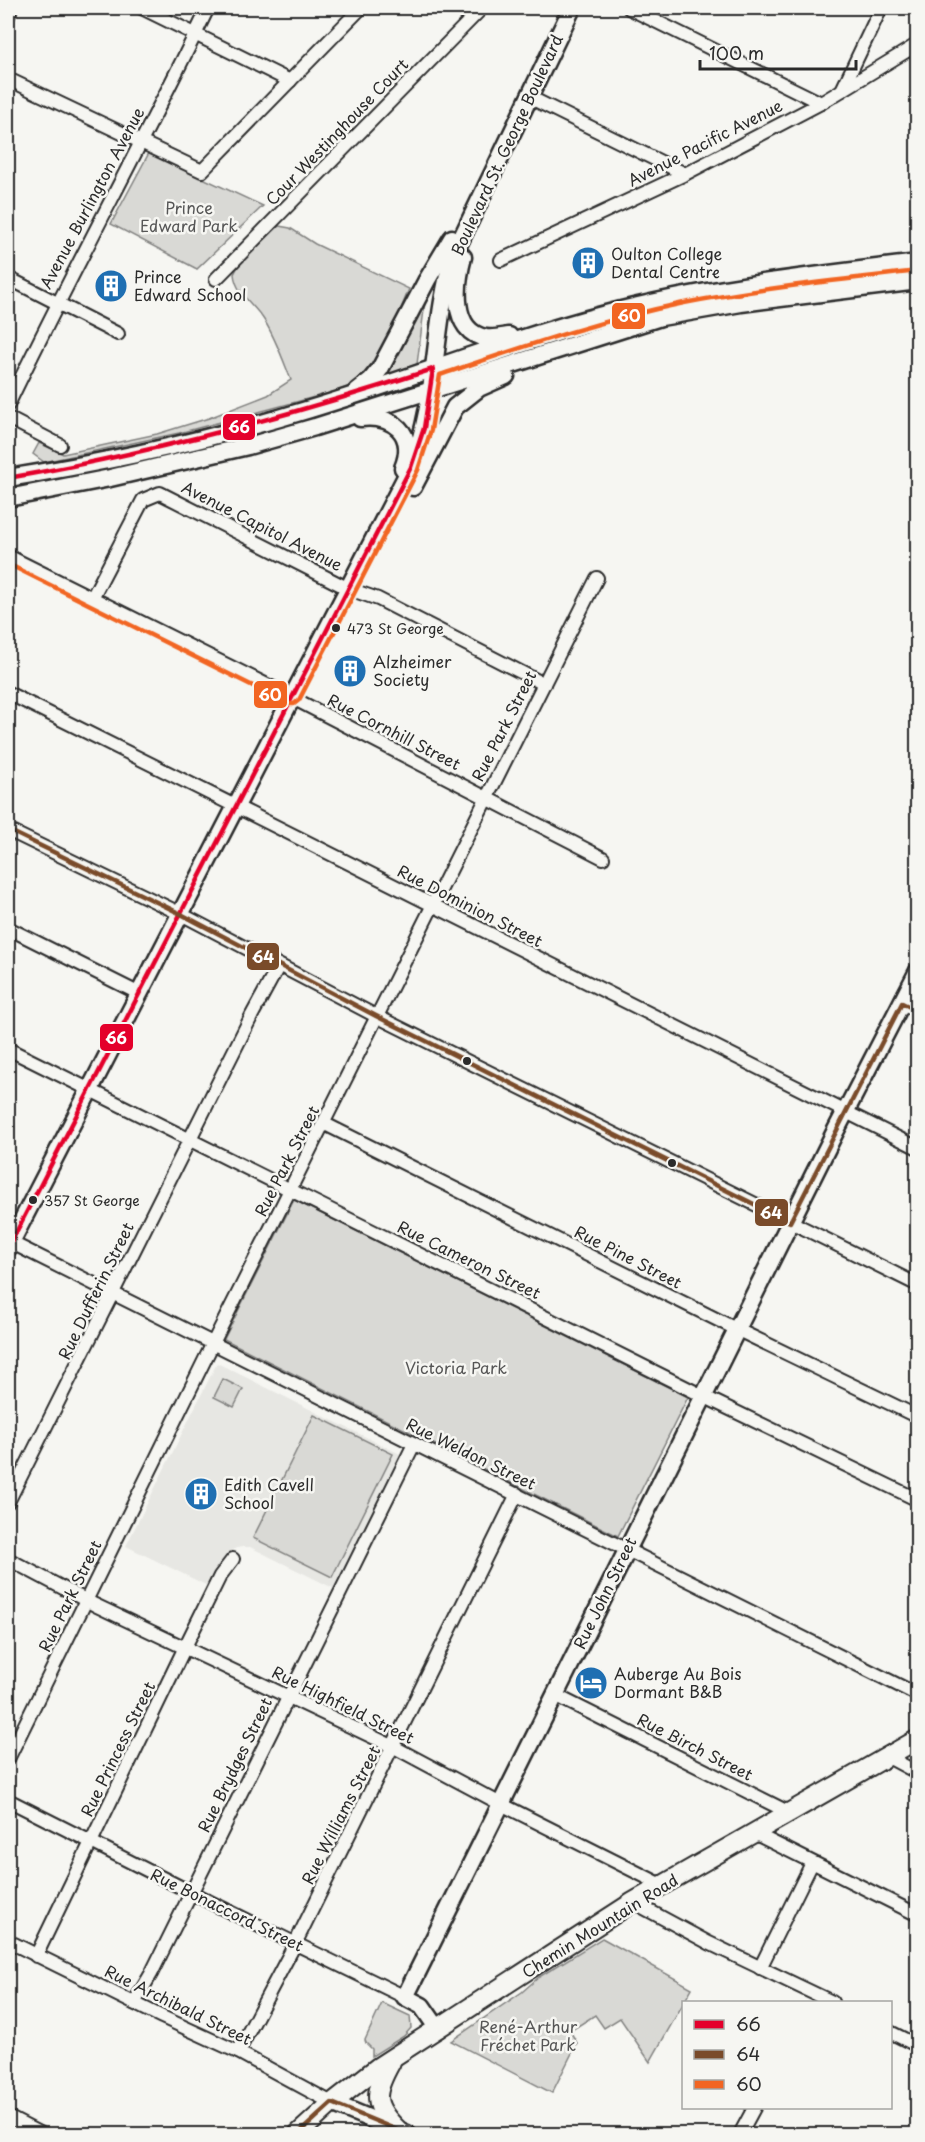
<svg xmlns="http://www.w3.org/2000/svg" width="925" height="2142" font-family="'Playpen Sans',sans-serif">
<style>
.built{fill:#e7e7e3}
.green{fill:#d9d9d5;stroke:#828280;stroke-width:1.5}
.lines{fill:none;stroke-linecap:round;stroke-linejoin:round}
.street-casing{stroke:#2b2b2b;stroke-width:16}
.secondary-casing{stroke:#2b2b2b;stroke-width:21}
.primary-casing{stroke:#2b2b2b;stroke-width:22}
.street{stroke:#f6f6f2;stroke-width:12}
.secondary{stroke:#f6f6f2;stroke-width:16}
.primary{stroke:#f6f6f2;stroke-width:18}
.bus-1-casing{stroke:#f6f6f2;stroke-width:9}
.bus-2-casing{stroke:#f6f6f2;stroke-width:9}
.bus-3-casing{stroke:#f6f6f2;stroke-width:9}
.bus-1{stroke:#e4002b;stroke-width:4.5}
.bus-2{stroke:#7a4b2a;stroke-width:4.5}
.bus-3{stroke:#f26522;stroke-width:4.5}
.bus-dot{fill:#2b2b2b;stroke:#f6f6f2;stroke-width:2}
.labels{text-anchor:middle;stroke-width:5;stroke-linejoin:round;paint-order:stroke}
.bus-label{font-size:14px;fill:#2b2b2b;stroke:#f6f6f2;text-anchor:start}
.street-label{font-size:16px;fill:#2b2b2b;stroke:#f6f6f2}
.park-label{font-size:16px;fill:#565656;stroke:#f6f6f2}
.poi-label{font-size:16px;fill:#2b2b2b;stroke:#f6f6f2;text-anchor:start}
.line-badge{stroke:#f6f6f2;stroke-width:2}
.badge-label{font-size:16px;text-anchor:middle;font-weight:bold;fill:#fff}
</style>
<rect width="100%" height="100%" fill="#f6f6f2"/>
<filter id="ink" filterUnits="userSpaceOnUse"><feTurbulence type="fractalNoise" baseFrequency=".0167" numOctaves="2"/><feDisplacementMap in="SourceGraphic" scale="12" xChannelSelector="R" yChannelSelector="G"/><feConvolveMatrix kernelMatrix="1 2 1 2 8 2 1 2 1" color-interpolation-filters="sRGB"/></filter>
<g filter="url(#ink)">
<path class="built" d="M 217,1363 L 400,1454 L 333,1588 L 250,1547 L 243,1547 L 236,1548 L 225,1557 L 210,1587 L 126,1546 Z"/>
<g class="green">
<path d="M 149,153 L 263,206 L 197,269 L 111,224 Z"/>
<path d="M 279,226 L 290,228 L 315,244 L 409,289 L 400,311 L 399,317 L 369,374 L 352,385 L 337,391 L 179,433 L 44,462 L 33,454 L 39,443 L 63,454 L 157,434 L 209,418 L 268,395 L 291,380 C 283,360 276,339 264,320 C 254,304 236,294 234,274 L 240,263 Z"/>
<path d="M 422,300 L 425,302 L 417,364 L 391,374 L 386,371 Z"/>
<path d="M 294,1200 L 688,1397 L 618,1536 L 224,1339 Z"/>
<path d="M 223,1379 L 243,1389 L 234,1407 L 214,1397 Z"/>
<path d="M 314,1415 L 393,1454 L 332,1577 L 253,1538 Z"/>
<path d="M 602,1938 L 692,1988 L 650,2062 L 620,2018 L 604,2028 L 595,2015 L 570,2031 L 577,2043 L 552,2093 L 451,2041 L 522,1992 L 539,1977 Z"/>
<path d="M 382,2003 L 410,2016 L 411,2028 L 404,2036 L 372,2056 L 372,2049 L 366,2043 L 365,2040 Z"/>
</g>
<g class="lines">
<defs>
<g id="street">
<path d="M 142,8 L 290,81"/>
<path d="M 629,8 L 821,103"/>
<path d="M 8,16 L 11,8"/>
<path d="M 8,79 L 202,171 L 361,8"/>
<path d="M 842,90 L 881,8"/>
<path d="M 529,97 L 685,174"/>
<path d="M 501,260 L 685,174 L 821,103 L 918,44"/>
<path d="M 8,278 L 118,334"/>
<path d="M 216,279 L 482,8"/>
<path d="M 8,405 C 72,271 144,141 208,8"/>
<path d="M 8,418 L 60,445"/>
<path d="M 8,556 L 279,691 L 603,858"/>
<path d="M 92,598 L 143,500 L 160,493 L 349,589 L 378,599 L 544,684"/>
<path d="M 8,693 C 312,843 613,998 918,1148"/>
<path d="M 8,830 L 179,913 L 376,1016 L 918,1285"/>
<path d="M 8,928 L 138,993"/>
<path d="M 902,1003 L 918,1011"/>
<path d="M 8,1049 L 703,1396 L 918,1500"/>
<path d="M 325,1124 L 738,1330 L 918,1417"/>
<path d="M 8,1241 L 918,1695"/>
<path d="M 8,1502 L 252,1015 L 278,967"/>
<path d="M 8,1559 L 95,1605 L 394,1747 L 499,1803 L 662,1885"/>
<path d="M 555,1695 L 788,1812"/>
<path d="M 888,1757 L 918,1773"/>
<path d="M 8,1759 L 213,1343 L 597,578"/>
<path d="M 8,1800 L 212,1903 L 405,1997"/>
<path d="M 754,1833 L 918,1915"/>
<path d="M 633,1902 L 709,1943 L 832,2002"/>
<path d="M 8,1941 L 162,2017 L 238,2052 L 332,2103"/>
<path d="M 36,1956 L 185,1647 L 220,1576 L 233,1559"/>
<path d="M 760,1968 L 812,1863"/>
<path d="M 134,2003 L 151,1974 L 414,1444"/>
<path d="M 890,2032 L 918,2046"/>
<path d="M 238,2052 L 295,1944 L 517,1494"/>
<path d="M 8,2117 L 41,2134"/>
<path d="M 740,2134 L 754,2108"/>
</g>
<g id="secondary">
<path d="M 463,257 C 456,283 450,332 486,338 C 494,339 502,337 509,336"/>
<path d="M 357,391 L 371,380 L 380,369 L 427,280 L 452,238"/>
<path d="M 360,418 C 393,414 417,434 403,468"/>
<path d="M 8,478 C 109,462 212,439 310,409 C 410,379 506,340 606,314 C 709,287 813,276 918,263"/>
<path d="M 413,487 L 455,407 L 479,388 L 506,376"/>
<path d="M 8,498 L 110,478 L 248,446 L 315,427 L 661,317 L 741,303 L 918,281"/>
<path d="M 8,1248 L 411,467 C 439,400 432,324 454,254 L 572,8"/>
<path d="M 438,2029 L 422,2006 L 405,1997 L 835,1132 L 918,971"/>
<path d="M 332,2103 L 407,2134"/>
</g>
<g id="primary">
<path d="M 391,2062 C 373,2094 372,2105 399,2131"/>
<path d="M 298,2134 L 332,2103 L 378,2067 L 633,1902 L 918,1739"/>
</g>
</defs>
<use href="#street" class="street-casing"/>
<use href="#secondary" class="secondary-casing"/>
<use href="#primary" class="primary-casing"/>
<use href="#street" class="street"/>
<use href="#secondary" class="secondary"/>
<use href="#primary" class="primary"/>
<defs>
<path id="bus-1" d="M 8,478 C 153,453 293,415 433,369 L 424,428 L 411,467 L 8,1248"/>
<g id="bus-2">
<path d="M 8,830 L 179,913 L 376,1016 L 790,1222 L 902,1003 L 918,1011"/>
<path d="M 298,2134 L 332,2103 L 407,2134"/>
</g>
<path id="bus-3" d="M 8,564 L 289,704 L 294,704 L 299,700 L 418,470 L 431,430 L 440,375 C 520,348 600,320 684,303 C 761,288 839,280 918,271"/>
</defs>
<use href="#bus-1" class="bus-1-casing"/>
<use href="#bus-2" class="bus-2-casing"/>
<use href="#bus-3" class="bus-3-casing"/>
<use href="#bus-1" class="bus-1"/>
<use href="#bus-2" class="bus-2"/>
<use href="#bus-3" class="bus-3"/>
</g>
</g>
<defs>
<symbol id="building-disc" viewBox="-11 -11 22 22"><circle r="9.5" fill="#1f6fb2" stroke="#f6f6f2"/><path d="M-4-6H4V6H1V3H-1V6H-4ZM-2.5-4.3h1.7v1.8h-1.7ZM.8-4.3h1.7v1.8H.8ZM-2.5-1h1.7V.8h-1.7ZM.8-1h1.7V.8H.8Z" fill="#fff"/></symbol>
<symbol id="hotel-disc" viewBox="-11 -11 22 22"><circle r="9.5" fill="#1f6fb2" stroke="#f6f6f2"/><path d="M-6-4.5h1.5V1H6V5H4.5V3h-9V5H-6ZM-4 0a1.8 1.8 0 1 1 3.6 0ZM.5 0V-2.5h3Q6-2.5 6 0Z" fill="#fff"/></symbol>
</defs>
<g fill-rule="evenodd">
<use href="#building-disc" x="569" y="244" width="38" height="38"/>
<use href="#building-disc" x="92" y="267" width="38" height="38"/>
<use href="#building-disc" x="331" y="652" width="38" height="38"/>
<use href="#building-disc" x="182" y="1475" width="38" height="38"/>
<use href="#hotel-disc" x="572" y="1664" width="38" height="38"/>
</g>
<g class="bus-dot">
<circle cx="336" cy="628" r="5"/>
<circle cx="467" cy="1061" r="5"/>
<circle cx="672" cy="1163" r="5"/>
<circle cx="33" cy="1200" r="5"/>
</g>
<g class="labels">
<g class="bus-label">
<text x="347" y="634">473 St George</text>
<text x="44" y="1206">357 St George</text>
</g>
<g class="street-label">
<text transform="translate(337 132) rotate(-46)" y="6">Cour Westinghouse Court</text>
<text transform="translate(705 143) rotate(-27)" y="6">Avenue Pacific Avenue</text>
<text transform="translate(507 145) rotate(-65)" y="6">Boulevard St. George Boulevard</text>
<text transform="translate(92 198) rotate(-62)" y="6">Avenue Burlington Avenue</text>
<text transform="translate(262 526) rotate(27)" y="6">Avenue Capitol Avenue</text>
<text transform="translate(504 726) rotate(-63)" y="6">Rue Park Street</text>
<text transform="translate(394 732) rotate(27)" y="6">Rue Cornhill Street</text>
<text transform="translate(470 906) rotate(27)" y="6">Rue Dominion Street</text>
<text transform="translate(287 1161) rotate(-63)" y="6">Rue Park Street</text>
<text transform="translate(628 1257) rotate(27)" y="6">Rue Pine Street</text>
<text transform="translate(469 1260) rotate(26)" y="6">Rue Cameron Street</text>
<text transform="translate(96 1291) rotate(-64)" y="6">Rue Dufferin Street</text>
<text transform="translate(471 1454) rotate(26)" y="6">Rue Weldon Street</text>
<text transform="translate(605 1593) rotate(-64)" y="6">Rue John Street</text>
<text transform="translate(70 1596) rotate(-64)" y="6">Rue Park Street</text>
<text transform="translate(343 1705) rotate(26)" y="6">Rue Highfield Street</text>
<text transform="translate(695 1747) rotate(27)" y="6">Rue Birch Street</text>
<text transform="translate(118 1749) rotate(-64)" y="6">Rue Princess Street</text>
<text transform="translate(235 1765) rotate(-64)" y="6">Rue Brydges Street</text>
<text transform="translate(341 1815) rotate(-63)" y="6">Rue Williams Street</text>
<text transform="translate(227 1910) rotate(26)" y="6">Rue Bonaccord Street</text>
<text transform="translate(600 1926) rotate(-32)" y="6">Chemin Mountain Road</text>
<text transform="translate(178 2005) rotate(26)" y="6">Rue Archibald Street</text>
</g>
<g class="park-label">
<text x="189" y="214">Prince<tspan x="189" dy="18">Edward Park</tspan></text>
<text x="456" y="1374">Victoria Park</text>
<text x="528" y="2033">René-Arthur<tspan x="528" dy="18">Fréchet Park</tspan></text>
</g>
<g class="poi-label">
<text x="611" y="260">Oulton College<tspan x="611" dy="18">Dental Centre</tspan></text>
<text x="134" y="283">Prince<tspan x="134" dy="18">Edward School</tspan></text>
<text x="373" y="668">Alzheimer<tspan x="373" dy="18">Society</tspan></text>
<text x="224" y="1491">Edith Cavell<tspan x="224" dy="18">School</tspan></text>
<text x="614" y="1680">Auberge Au Bois<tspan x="614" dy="18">Dormant B&amp;B</tspan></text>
</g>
</g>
<g class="line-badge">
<rect x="611" y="302" width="35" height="28" rx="6" fill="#f26522"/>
<rect x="222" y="413" width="34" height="28" rx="6" fill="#e4002b"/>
<rect x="253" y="680" width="35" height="29" rx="6" fill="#f26522"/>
<rect x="246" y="942" width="34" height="29" rx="6" fill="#7a4b2a"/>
<rect x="99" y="1023" width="35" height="29" rx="6" fill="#e4002b"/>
<rect x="754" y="1198" width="35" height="29" rx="6" fill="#7a4b2a"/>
</g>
<g class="badge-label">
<text x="629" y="322">60</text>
<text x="239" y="433">66</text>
<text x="270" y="701">60</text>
<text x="263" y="963">64</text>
<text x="116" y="1044">66</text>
<text x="771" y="1219">64</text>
</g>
<rect width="925" height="2142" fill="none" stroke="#f6f6f2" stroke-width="30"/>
<rect x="15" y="15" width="895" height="2112" fill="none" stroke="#2b2b2b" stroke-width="2" filter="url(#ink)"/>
<rect x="682" y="2001" width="210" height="108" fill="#f6f6f2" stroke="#a5a5a2" stroke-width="1.5"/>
<rect x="694" y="2020" width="30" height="9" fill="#e4002b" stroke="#a5a5a2" stroke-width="1.5"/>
<text x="736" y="2031" font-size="18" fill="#2b2b2b">66</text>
<rect x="694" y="2050" width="30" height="9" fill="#7a4b2a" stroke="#a5a5a2" stroke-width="1.5"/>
<text x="736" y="2061" font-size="18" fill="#2b2b2b">64</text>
<rect x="694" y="2080" width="30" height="9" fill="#f26522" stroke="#a5a5a2" stroke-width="1.5"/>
<text x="736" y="2091" font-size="18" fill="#2b2b2b">60</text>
<path d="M700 60v9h156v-9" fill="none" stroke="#2b2b2b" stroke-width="3"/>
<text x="709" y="60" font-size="18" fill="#2b2b2b" stroke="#f6f6f2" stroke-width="4.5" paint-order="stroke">100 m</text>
</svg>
